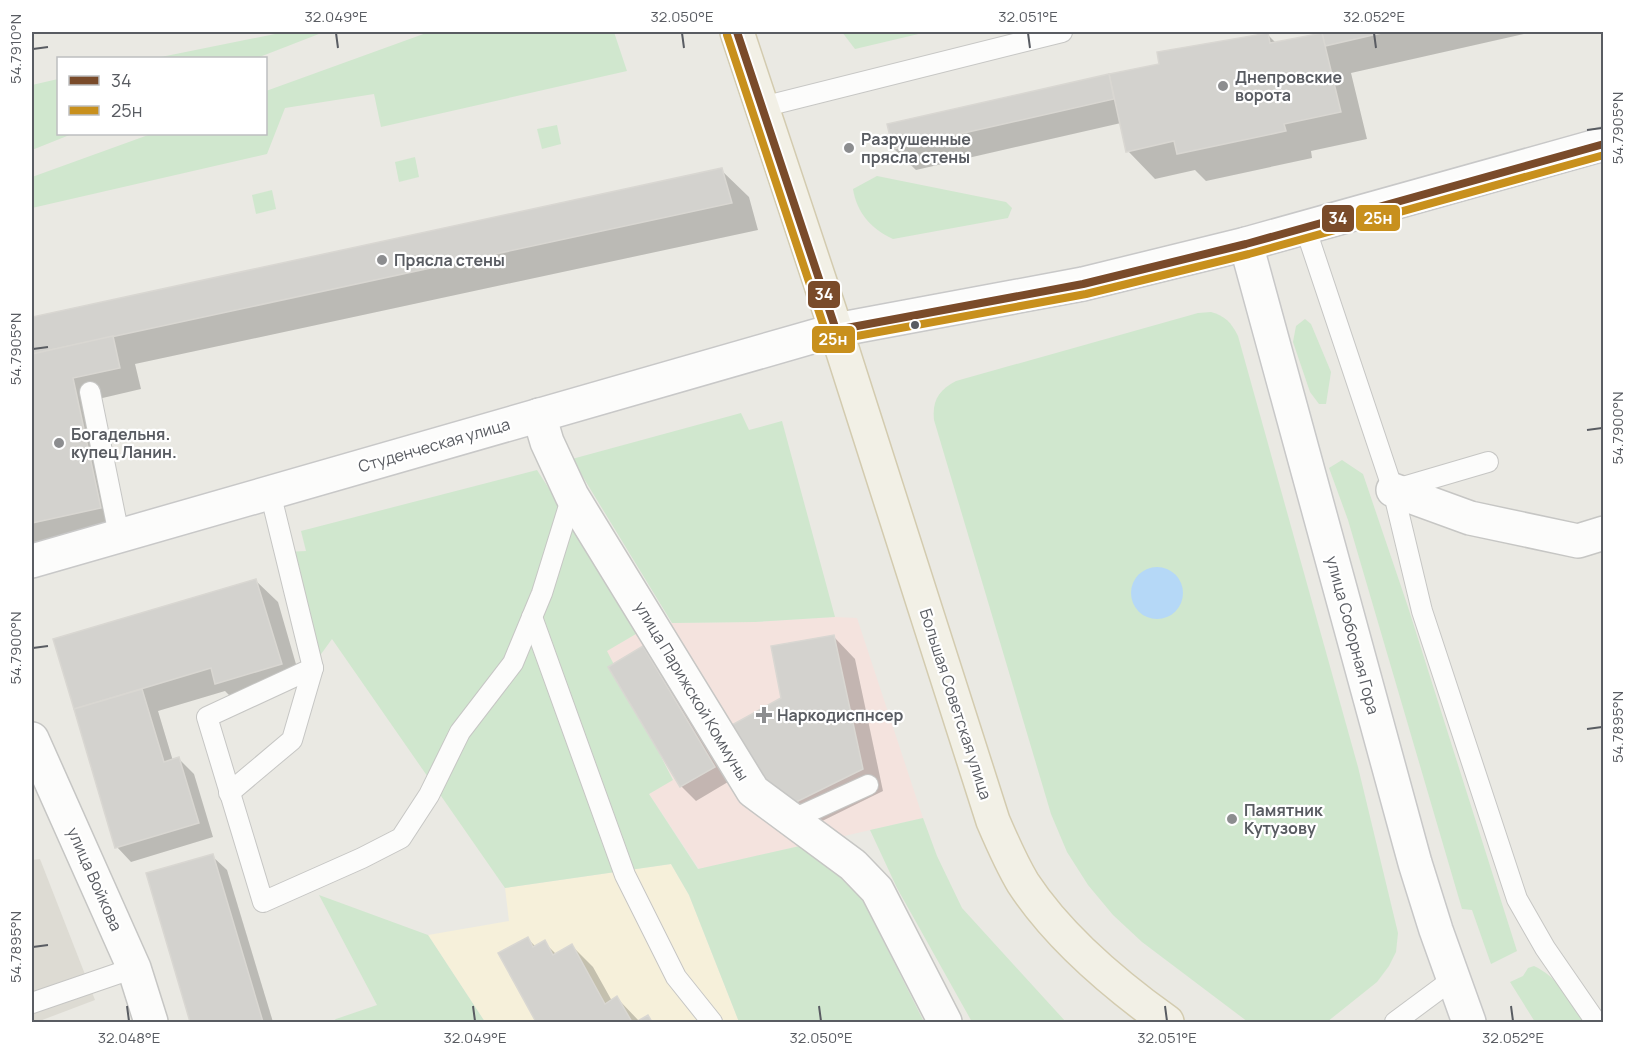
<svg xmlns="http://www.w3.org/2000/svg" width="1635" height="1054" font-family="Manrope,sans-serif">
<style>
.commercial{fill:#f6f0da}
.education{fill:#dddbd3}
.medical{fill:#f4e3de}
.green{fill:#d0e7ce}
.water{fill:#b5d8f7}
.shadow{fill:#0003}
.building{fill:#d3d2ce;stroke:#d9d7d2;stroke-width:1.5}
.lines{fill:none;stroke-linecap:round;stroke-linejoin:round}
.service-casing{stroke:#c6c6c4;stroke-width:22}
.minor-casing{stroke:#c6c6c4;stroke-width:36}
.secondary-casing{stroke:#c8c8c8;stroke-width:36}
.primary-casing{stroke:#d3cbaf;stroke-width:36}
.service{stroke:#fcfcfb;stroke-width:20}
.minor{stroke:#fcfcfb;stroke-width:33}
.secondary{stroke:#fcfcfb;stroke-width:33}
.primary{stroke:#f2f0e6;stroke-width:33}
.bus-1-casing{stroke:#fff;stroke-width:12}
.bus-2-casing{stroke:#fff;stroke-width:12}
.bus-1{stroke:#7a4b2a;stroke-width:8}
.bus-2{stroke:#c8901d;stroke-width:8}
.ticks{fill:none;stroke:#595c62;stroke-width:2}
.poi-dot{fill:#8c8d8f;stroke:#fff;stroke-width:2}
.bus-dot{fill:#595c62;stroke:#fff;stroke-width:2}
.labels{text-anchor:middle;stroke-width:4.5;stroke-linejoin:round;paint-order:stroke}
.poi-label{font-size:16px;font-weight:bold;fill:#595c62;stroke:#fff;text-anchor:start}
.street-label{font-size:16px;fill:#595c62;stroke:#fff}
.line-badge{stroke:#fff;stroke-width:2}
.badge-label{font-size:16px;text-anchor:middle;font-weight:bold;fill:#fff}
.neatline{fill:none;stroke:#595c62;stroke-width:2}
.ticks-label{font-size:15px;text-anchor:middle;fill:#595c62}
</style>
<rect width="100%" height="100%" fill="#eae9e3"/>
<path class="commercial" d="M 671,864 L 689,895 L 739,1022 L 485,1022 L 428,935 L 509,921 L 505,888 Z"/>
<path class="education" d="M 40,859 L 95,1000 L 37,1022 L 32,1022 L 32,860 Z"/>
<path class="medical" d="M 835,617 L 857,618 L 923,818 L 699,869 L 649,794 L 673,779 L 606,651 L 641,631 L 672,623 L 755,622 Z"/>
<g class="green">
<path d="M 285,32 L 324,32 L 257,58 L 156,58 Z"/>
<path d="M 429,32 L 614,32 L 627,71 L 381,127 L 374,94 L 285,108 L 267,154 L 32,208 L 32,177 L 151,134 L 266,134 L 266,91 Z"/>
<path d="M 842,32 L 927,32 L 855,49 Z"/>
<path d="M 58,79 L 58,134 L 72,134 L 32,150 L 32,85 Z"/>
<path d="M 557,125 L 561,144 L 542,149 L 537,129 Z"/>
<path d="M 415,157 L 419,177 L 399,182 L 395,162 Z"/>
<path d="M 877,176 L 1006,202 L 1012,208 L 1008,218 L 893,239 C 871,229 857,213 853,189 Z"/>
<path d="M 272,190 L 276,209 L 256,214 L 252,195 Z"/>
<path d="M 1211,312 C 1225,316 1231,322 1238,336 L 1358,767 L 1398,933 L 1396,952 L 1389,966 L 1377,982 L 1327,1022 L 1248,1022 L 1142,942 L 1113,915 L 1088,885 L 1067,852 L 1051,814 L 934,420 C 932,400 939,390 956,381 L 1198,313 Z"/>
<path d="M 1305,319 L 1311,324 L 1331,372 L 1326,404 L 1319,404 L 1310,392 L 1293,342 L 1296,326 Z"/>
<path d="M 741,413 L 749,430 L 782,421 L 835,617 L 755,622 L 672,623 L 572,459 Z"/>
<path d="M 1342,460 L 1363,474 L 1408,607 L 1517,951 L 1491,964 L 1472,910 L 1462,909 L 1348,520 L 1329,468 Z"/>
<path d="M 537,470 L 641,631 L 607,651 L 673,780 L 649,794 L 698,869 L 835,838 L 870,914 L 924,1022 L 739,1022 L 689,895 L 671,864 L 505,888 L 332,639 L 316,661 L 286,552 L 306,551 L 301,531 Z"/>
<path d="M 923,818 L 937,856 L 962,908 L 1066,1022 L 972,1022 L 897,888 L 870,830 Z"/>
<path d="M 319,895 L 428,935 L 485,1022 L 332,1022 L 336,1019 L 377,1005 Z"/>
<path d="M 1534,966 C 1558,977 1572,1002 1588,1022 L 1535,1022 L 1510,982 L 1523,976 L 1528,968 Z"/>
</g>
<circle class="water" cx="1157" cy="593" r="26"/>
<g class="shadow">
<path d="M 1336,32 L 1533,32 L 1351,73 L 1367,139 L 1311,151 L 1312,158 L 1206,181 L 1195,170 L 1155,179 L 1128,151 L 1121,123 L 916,170 L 894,149 L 1109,75 L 1161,65 L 1267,34 L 1276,43 Z"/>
<path d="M 721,170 L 749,197 L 758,230 L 135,364 L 141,389 L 94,400 L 121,529 L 32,549 L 32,318 Z"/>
<path d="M 256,581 L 278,602 L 302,685 L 238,704 L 225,691 L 158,711 L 173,761 L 179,759 L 194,774 L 213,837 L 131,862 L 117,847 L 55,640 Z"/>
<path d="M 834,637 L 855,659 L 883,791 L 806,829 L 785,807 L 783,699 Z"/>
<path d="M 643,648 L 657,663 L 728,782 L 696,801 L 681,786 Z"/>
<path d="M 212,856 L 227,870 L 273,1022 L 192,1022 L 148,874 Z"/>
<path d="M 528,939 L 536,947 L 544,942 L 556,954 L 571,945 L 593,967 L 612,1001 L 617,998 L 640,1022 L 648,1017 L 653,1022 L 537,1022 L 500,954 Z"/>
</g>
<g class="building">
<path d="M 1328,32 L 1386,32 L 1325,46 L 1322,33 Z"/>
<path d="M 1268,33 L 1270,43 L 1322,33 L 1341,112 L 1284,124 L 1286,131 L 1177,154 L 1174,141 L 1126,152 L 1109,74 L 1159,64 L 1157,52 Z"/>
<path d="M 1109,74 L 1114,99 L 893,149 L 887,124 Z"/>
<path d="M 722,168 L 732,203 L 32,354 L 32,317 Z"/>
<path d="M 113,336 L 120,368 L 73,378 L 101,508 L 32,523 L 32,354 Z"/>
<path d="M 256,579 L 282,664 L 215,684 L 211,668 L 74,709 L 53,639 Z"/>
<path d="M 834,635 L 863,769 L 784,808 L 730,726 L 781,698 L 771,646 Z"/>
<path d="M 643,646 L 715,767 L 680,787 L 608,667 Z"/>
<path d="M 142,689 L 164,762 L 179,757 L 199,823 L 115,848 L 74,709 Z"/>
<path d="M 213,854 L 263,1022 L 190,1022 L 146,873 Z"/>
<path d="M 528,937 L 533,947 L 545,940 L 553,955 L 572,944 L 605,1004 L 617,996 L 632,1022 L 536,1022 L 498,953 Z"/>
<path d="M 648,1015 L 652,1022 L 636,1022 Z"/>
</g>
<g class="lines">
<defs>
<g id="service">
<path d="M 762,107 L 1062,32"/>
<path d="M 1305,227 L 1393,490 L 1422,611 L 1517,899 L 1545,948 L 1596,1022"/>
<path d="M 90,392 L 119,535"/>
<path d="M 1396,489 L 1488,462"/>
<path d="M 270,492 L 313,668 L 207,717 L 263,902 L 362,858 L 401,838 L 429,795 L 460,732 L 513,663 L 542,593 L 572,496"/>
<path d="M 532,617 L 625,875 L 676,977 L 712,1022"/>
<path d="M 229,793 L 292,740 L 313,668"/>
<path d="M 791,820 L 868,785"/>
<path d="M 32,1003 L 134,968"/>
<path d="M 1395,1022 L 1453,979"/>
</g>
<g id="minor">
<path d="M 539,415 L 547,442 L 572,496 L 753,791 L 853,865 L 877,890 L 945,1022"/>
<path d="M 1393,490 L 1470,518 L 1578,541 L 1604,533"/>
<path d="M 32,739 L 134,968 L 151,1022"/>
</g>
<g id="secondary">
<path d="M 1246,244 L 1415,863 L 1436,930 L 1469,1022"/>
<path d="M 32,561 L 836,330 L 1083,284 L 1246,244 L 1604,144"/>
</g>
<path id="primary" d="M 737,32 L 836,330 L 993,821 C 1002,842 1011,863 1023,883 C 1059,938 1114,984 1167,1022"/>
</defs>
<use href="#service" class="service-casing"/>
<use href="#minor" class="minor-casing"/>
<use href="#secondary" class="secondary-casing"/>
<use href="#primary" class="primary-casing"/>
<use href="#service" class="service"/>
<use href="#minor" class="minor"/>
<use href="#secondary" class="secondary"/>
<use href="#primary" class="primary"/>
<defs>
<path id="bus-1" d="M 737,32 L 836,330 L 1083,284 L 1246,244 L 1604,144"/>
<path id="bus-2" d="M 727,35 L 826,333 L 829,338 L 835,340 L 1086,294 L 1249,254 L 1604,155"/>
</defs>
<use href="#bus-1" class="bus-1-casing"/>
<use href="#bus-2" class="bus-2-casing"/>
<use href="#bus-1" class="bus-1"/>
<use href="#bus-2" class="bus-2"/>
</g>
<path class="ticks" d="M 336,33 L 338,48M 682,33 L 684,48M 1028,33 L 1030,48M 1374,33 L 1376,48M 33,49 L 48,47M 1587,130 L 1602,128M 33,349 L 48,347M 1587,430 L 1602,428M 33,648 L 48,646M 1587,729 L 1602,727M 33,947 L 48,945M 127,1006 L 129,1021M 473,1006 L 475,1021M 819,1006 L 821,1021M 1165,1006 L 1167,1021M 1511,1006 L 1513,1021"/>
<g class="poi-dot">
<circle cx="1223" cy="86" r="6"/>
<circle cx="849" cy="148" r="6"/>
<circle cx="382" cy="260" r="6"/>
<circle cx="59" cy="443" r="6"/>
<path d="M761 706h6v6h6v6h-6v6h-6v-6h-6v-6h6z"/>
<circle cx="1232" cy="819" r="6"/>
</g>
<circle class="bus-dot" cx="915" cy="325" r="5"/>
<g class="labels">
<g class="poi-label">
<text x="1235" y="83">Днепровские<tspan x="1235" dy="18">ворота</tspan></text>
<text x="861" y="145">Разрушенные<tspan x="861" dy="18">прясла стены</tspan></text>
<text x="394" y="266">Прясла стены</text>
<text x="71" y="440">Богадельня.<tspan x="71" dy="18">купец Ланин.</tspan></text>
<text x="777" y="721">Наркодиспнсер</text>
<text x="1244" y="816">Памятник<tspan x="1244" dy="18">Кутузову</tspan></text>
</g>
<g class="street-label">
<text transform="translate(434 445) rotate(-16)" y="6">Студенческая улица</text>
<text transform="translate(1353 635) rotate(75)" y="6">улица Соборная Гора</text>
<text transform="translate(692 691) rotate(59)" y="6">улица Парижской Коммуны</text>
<text transform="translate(956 704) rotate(72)" y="6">Большая Советская улица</text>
<text transform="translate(95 879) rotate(66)" y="6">улица Войкова</text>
</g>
</g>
<g class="line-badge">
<rect x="1355" y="204" width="46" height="28" rx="6" fill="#c8901d"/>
<rect x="1321" y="204" width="34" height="29" rx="6" fill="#7a4b2a"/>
<rect x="807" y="280" width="34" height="29" rx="6" fill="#7a4b2a"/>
<rect x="811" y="325" width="45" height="29" rx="6" fill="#c8901d"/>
</g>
<g class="badge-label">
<text x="1378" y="224">25н</text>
<text x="1338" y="224">34</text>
<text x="824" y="300">34</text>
<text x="833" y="345">25н</text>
</g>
<rect width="1635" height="1054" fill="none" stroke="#ffffff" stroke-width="66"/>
<rect x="57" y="57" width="210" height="78" fill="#ffffff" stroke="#bdbec0" stroke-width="1.5"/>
<rect x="69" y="76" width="30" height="9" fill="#7a4b2a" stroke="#bdbec0" stroke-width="1.5"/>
<text x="111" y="87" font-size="18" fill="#595c62">34</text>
<rect x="69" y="106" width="30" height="9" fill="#c8901d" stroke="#bdbec0" stroke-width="1.5"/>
<text x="111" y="117" font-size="18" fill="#595c62">25н</text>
<rect x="33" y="33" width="1569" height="988" class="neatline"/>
<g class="ticks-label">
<text x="336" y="22">32.049°E</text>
<text x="682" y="22">32.050°E</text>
<text x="1028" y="22">32.051°E</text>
<text x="1374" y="22">32.052°E</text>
<text transform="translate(16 49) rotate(-90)" y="5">54.7910°N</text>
<text transform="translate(1618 128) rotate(-90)" y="5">54.7905°N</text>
<text transform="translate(16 349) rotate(-90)" y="5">54.7905°N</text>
<text transform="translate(1618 428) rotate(-90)" y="5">54.7900°N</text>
<text transform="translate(16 648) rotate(-90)" y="5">54.7900°N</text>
<text transform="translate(1618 727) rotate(-90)" y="5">54.7895°N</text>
<text transform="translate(16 947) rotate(-90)" y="5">54.7895°N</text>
<text x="129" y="1043">32.048°E</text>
<text x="475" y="1043">32.049°E</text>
<text x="821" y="1043">32.050°E</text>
<text x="1167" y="1043">32.051°E</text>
<text x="1513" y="1043">32.052°E</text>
</g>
</svg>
